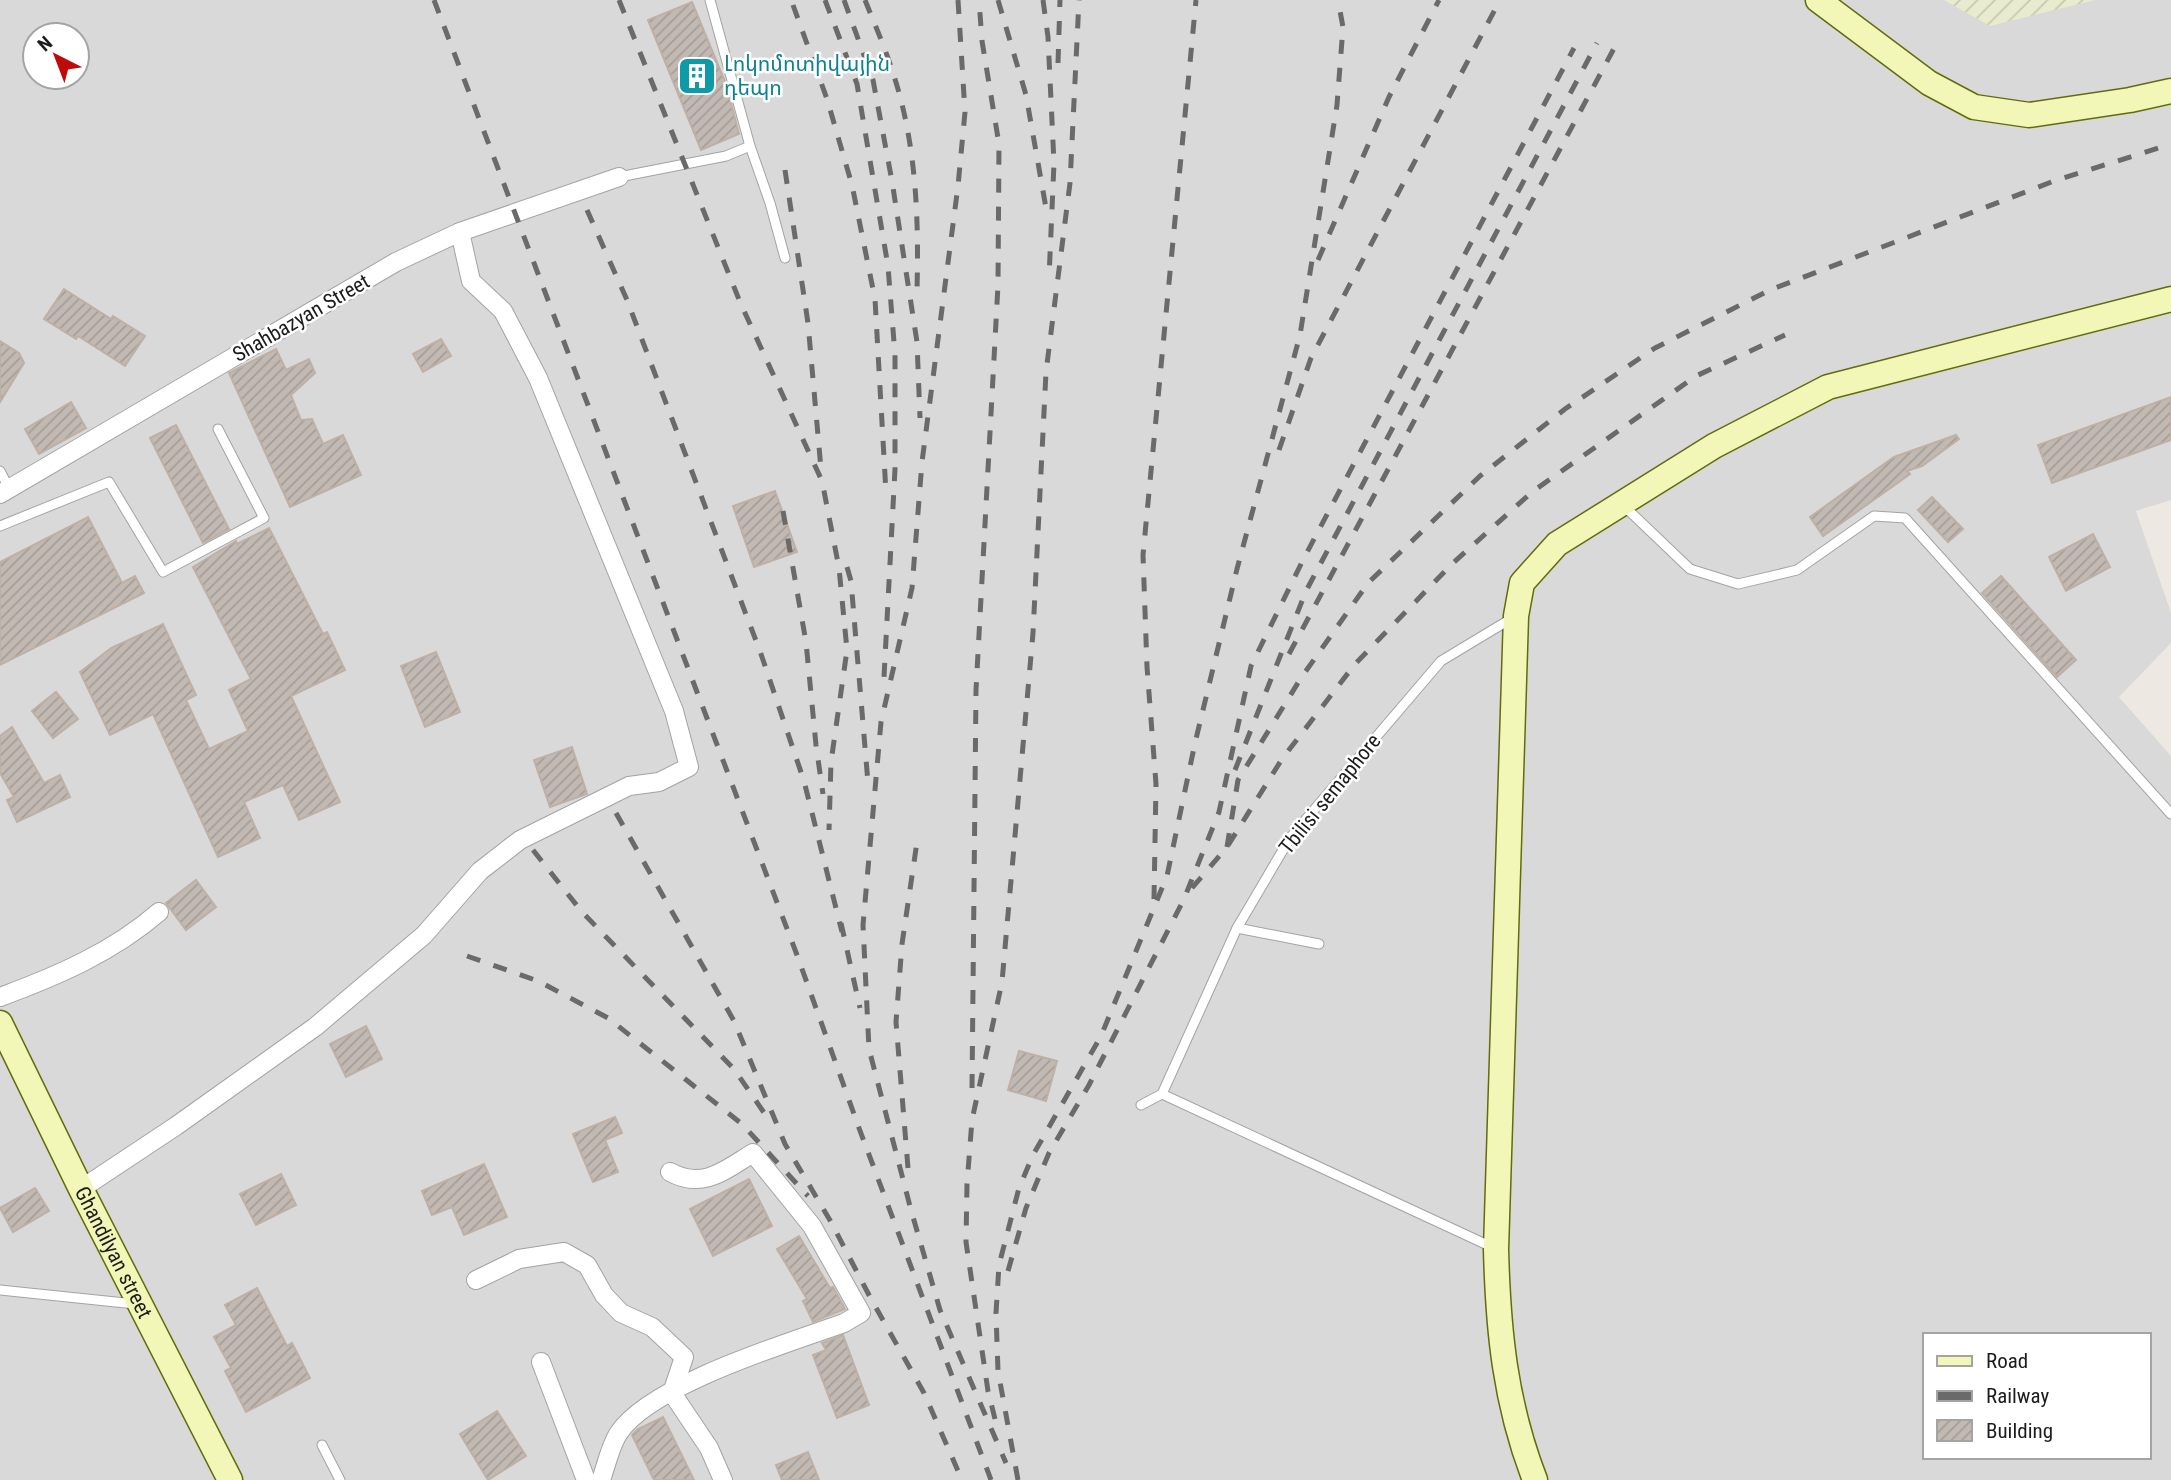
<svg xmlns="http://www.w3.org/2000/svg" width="2171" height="1480" font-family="'Roboto Condensed','Noto Sans Armenian',sans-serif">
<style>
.residential{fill:#dad9d9;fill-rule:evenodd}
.farmland{fill:url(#farmland-furrows)}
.building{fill:url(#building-hatch);stroke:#beb0a5;stroke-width:2}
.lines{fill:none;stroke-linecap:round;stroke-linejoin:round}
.lane-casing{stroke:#a3a3a3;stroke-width:11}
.street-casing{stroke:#a3a3a3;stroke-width:20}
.secondary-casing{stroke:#616c0a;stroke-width:27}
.lane{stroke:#fff;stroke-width:9}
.street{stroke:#fff;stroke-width:18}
.secondary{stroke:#f2f6b7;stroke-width:24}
.rail{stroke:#6a6a6a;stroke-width:5;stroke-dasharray:14 14;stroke-linecap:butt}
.labels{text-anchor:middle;stroke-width:5;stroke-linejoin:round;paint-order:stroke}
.culture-label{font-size:21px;fill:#0d838f;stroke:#fff;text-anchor:start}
.street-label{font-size:21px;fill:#1c1c1c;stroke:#fff}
</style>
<defs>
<pattern id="farmland-furrows" width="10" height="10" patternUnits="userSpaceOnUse" patternTransform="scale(1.75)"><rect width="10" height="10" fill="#e9ebce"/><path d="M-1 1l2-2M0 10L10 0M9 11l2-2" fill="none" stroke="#c7c9b0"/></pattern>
<pattern id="building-hatch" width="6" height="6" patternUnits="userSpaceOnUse" patternTransform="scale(1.75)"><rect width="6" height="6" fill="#c1b9b2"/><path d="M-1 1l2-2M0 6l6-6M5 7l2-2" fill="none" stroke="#a59e98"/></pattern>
</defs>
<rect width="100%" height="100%" fill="#ede9e2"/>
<path class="residential" d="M 0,0 L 2171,0 L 2171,500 L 2136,511 L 2171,613 L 2171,643 L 2119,697 L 2171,756 L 2171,1480 L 0,1480 ZM 35,35 L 77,35 L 77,77 L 35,77 ZM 1924,1335 L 2148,1335 L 2148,1457 L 1924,1457 Z"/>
<path class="farmland" d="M 1944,0 L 2095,0 L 1990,26 Z"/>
<g class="building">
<path d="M 692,2 L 726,84 L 739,134 L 701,150 L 648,20 Z"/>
<path d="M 64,289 L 111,319 L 113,316 L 145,336 L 125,366 L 78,336 L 76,339 L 44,319 Z"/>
<path d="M 441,339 L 451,356 L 423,372 L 413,354 Z"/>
<path d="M 0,341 L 19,353 L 24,363 L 0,402 Z"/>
<path d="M 276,349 L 286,370 L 309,359 L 315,373 L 291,395 L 301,420 L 312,419 L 323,444 L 343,435 L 361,475 L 290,507 L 229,373 Z"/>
<path d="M 2171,397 L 2171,440 L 2052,483 L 2038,445 Z"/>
<path d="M 71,402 L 86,428 L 39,454 L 25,429 Z"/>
<path d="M 176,425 L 229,529 L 203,543 L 150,438 Z"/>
<path d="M 1956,435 L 1959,439 L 1922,466 L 1907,471 L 1910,474 L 1823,536 L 1810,517 L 1894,457 Z"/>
<path d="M 775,491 L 797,552 L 754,567 L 733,506 Z"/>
<path d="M 1932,497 L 1963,529 L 1948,542 L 1918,510 Z"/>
<path d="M 88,517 L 122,583 L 135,576 L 144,593 L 0,665 L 0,562 Z"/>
<path d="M 269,528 L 323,634 L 327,632 L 345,670 L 291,696 L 340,802 L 299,820 L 283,785 L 244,802 L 260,838 L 218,857 L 153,714 L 110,735 L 80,672 L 111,648 L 163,624 L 196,695 L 186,700 L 209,749 L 248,731 L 229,690 L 251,679 L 193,567 L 236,541 L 237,544 Z"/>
<path d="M 2093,534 L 2110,567 L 2066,591 L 2049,557 Z"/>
<path d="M 2001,576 L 2076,660 L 2057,677 L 1982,593 Z"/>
<path d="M 436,652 L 460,712 L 425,727 L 401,666 Z"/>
<path d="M 56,692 L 78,719 L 53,738 L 32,711 Z"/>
<path d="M 12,727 L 44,783 L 60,775 L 70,797 L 17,822 L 7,800 L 14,797 L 0,773 L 0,736 Z"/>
<path d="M 572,747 L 587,794 L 550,807 L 534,760 Z"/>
<path d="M 196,880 L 216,907 L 186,930 L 166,903 Z"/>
<path d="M 366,1026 L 382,1059 L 346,1077 L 330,1044 Z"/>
<path d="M 1019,1051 L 1057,1061 L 1046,1101 L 1008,1090 Z"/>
<path d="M 615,1117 L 622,1133 L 605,1140 L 618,1172 L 593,1182 L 573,1134 Z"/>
<path d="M 484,1164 L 507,1217 L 464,1235 L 452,1207 L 432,1215 L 422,1191 Z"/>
<path d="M 281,1174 L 296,1205 L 256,1225 L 240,1194 Z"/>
<path d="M 749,1179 L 772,1226 L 713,1256 L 690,1209 Z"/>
<path d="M 35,1188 L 49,1211 L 13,1232 L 0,1208 Z"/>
<path d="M 799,1236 L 830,1288 L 833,1287 L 845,1309 L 813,1322 L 803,1301 L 807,1299 L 777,1249 Z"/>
<path d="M 257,1288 L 287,1346 L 292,1343 L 310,1378 L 246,1412 L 225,1371 L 231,1368 L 214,1337 L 236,1325 L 225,1305 Z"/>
<path d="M 843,1335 L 869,1405 L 837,1418 L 813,1355 L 826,1350 L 822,1343 Z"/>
<path d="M 497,1411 L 526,1456 L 488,1480 L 460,1434 Z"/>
<path d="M 663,1417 L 694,1480 L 654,1480 L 632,1435 L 638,1429 Z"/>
<path d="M 808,1452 L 819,1480 L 782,1480 L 776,1465 Z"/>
</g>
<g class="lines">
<defs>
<g id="lane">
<path d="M 710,0 L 750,146 L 770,203 L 785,258"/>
<path d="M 619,177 L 726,156 L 750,146"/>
<path d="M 0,471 L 9,488"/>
<path d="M 1624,506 L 1690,569 L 1738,584 L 1797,570 L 1874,516 L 1905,518 L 2171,814"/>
<path d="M 0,526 L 109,482 L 163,572 L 264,518 L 218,429"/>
<path d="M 1237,928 L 1319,944"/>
<path d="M 1162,1094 L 1237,928 L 1290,838 L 1441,661 L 1514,617"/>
<path d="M 1141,1105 L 1162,1094 L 1494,1248"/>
<path d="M 0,1290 L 135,1304"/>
<path d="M 322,1445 L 340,1480"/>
</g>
<g id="street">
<path d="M 0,494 L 396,262 L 460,232 L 619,177"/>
<path d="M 0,997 C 57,976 113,952 159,912"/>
<path d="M 81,1189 L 176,1126 L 315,1027 L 424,935 L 480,871 L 520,840 L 629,786 L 659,782 L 689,767 L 674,711 L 538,378 L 503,311 L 471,281 L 460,232"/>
<path d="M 476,1280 L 519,1259 L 564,1252 L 587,1265 L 604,1295 L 621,1313 L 652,1327 L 684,1357 L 672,1393 L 709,1448 L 723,1480"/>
<path d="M 541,1362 L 586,1480"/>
<path d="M 601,1480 C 606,1466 610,1447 618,1434 C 649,1385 788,1343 844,1323 L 861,1313 L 812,1226 L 753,1153 C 725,1170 703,1190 670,1172"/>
</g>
<g id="secondary">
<path d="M 1818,0 L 1929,83 L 1974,107 L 2029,115 L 2130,100 L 2171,91"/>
<path id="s1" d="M 0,1023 L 81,1189 L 230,1480"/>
<path d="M 1535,1480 C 1505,1403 1498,1330 1496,1249 L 1516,616 L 1522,583 L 1557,544 L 1714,446 L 1828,387 L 2171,299"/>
</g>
</defs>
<use href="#lane" class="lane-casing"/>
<use href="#street" class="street-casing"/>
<use href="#secondary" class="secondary-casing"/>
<use href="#lane" class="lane"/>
<use href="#street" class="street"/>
<use href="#secondary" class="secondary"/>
<g class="rail">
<path d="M 434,0 L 797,955 L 859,1128 L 991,1480"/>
<path d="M 619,0 L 740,302 L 822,481 L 839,568 L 847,650 L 831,762 L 829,830"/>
<path d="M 825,0 L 857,84 L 888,266 L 895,355 L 895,469 L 884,677"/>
<path d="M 844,0 L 873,80 L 892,181 L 917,342 L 920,418"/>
<path d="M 865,0 C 875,25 886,50 894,76 C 916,144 919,218 917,289"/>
<path d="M 958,0 L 965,112 L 958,186 L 922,462 L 912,588 L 881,722 L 863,925 L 869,1049 L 911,1210 L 940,1310 L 1006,1463"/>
<path d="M 998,0 L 1026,95 L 1046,208"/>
<path d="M 1043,0 L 1048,37 L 1054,163 L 1049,278"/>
<path d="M 793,5 L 827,99 L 852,185 L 875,299 L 886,493"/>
<path d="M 1058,63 L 1060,0"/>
<path d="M 785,170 L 808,323 L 821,469"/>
<path d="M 587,210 L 627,300 L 761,654 L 804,781 L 842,932"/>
<path d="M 1318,260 L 1389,97 L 1439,0"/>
<path d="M 1279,450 L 1311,358 L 1500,0"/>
<path d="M 783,511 L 806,642 L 816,745 L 823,794"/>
<path d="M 847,567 L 851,581 L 868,783"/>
<path d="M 1289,654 L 1618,41"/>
<path d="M 1235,770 L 1306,591 L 1597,43"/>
<path d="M 616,813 L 734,1021 L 785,1144 L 831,1222 L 870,1297 L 924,1393 L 962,1480"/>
<path d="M 1227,847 L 1238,780 L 1301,678 L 1368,583 L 1480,476 L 1565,409 L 1655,348 L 1770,290 L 2054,181 L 2171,144"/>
<path d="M 533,850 L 582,912 L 734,1069 L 767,1117"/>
<path d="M 1192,888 L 1227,847 L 1282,759 L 1355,664 L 1453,563 L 1532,492 L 1696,376 L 1785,335"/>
<path d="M 1154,899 L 1156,784 L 1147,667 L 1143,555 L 1196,0"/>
<path d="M 841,923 L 860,1008"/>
<path d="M 467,956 L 538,981 L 608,1018 L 742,1124 L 808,1196"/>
<path d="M 972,1088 L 976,690 L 998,285 L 999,144 L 982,41 L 979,0"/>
<path d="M 908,1168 L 896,1022 L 902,944 L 918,835"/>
<path d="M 1008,1271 L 1026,1208 L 1049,1153 L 1089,1085 L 1184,899 L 1219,812 L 1251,666 L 1304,558 L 1574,48"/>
<path d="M 995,1419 L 988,1391 L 966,1242 L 967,1184 L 972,1120 L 1002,982 L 1033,633 L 1046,372 L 1070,183 L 1079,0"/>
<path d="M 1018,1480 L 998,1371 L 996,1313 L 999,1265 L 1019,1188 L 1033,1155 L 1101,1036 L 1167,876 L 1195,743 L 1237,569 L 1300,335 L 1337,105 L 1343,27 L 1338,0"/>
</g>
</g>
<defs>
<symbol id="building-square" viewBox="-11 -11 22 22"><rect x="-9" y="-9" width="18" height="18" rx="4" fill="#0f9aa8" stroke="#fff"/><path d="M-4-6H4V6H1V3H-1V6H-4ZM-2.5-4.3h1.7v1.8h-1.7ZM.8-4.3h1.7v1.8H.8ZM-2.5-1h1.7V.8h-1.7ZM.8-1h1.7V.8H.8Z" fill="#fff"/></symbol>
</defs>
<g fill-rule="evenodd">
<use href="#building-square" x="675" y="54" width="44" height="44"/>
</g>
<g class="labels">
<g class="culture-label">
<text x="724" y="71">Լոկոմոտիվային<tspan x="724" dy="24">դեպո</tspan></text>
</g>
<g class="street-label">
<text transform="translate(301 318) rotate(-30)" y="7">Shahbazyan Street</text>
<text transform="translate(1330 794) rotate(-51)" y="7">Tbilisi semaphore</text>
<text dy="7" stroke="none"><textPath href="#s1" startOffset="256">Ghandilyan street</textPath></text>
</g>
</g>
<rect x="1923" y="1333" width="228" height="126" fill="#ffffff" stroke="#a4a4a4" stroke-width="2"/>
<rect x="1937" y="1356" width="35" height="10" fill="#f2f6b7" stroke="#a4a4a4" stroke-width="2"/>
<text x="1986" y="1368" font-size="21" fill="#1c1c1c">Road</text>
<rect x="1937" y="1391" width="35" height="10" fill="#6a6a6a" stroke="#a4a4a4" stroke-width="2"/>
<text x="1986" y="1403" font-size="21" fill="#1c1c1c">Railway</text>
<rect x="1937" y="1420" width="35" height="21" fill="url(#building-hatch)" stroke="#a4a4a4" stroke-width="2"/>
<text x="1986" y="1438" font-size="21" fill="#1c1c1c">Building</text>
<g transform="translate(56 56) rotate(318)"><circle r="33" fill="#ffffff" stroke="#a4a4a4" stroke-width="2"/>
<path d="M0-5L12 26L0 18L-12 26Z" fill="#be0b09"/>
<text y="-10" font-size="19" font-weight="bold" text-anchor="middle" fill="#1c1c1c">N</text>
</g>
</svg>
